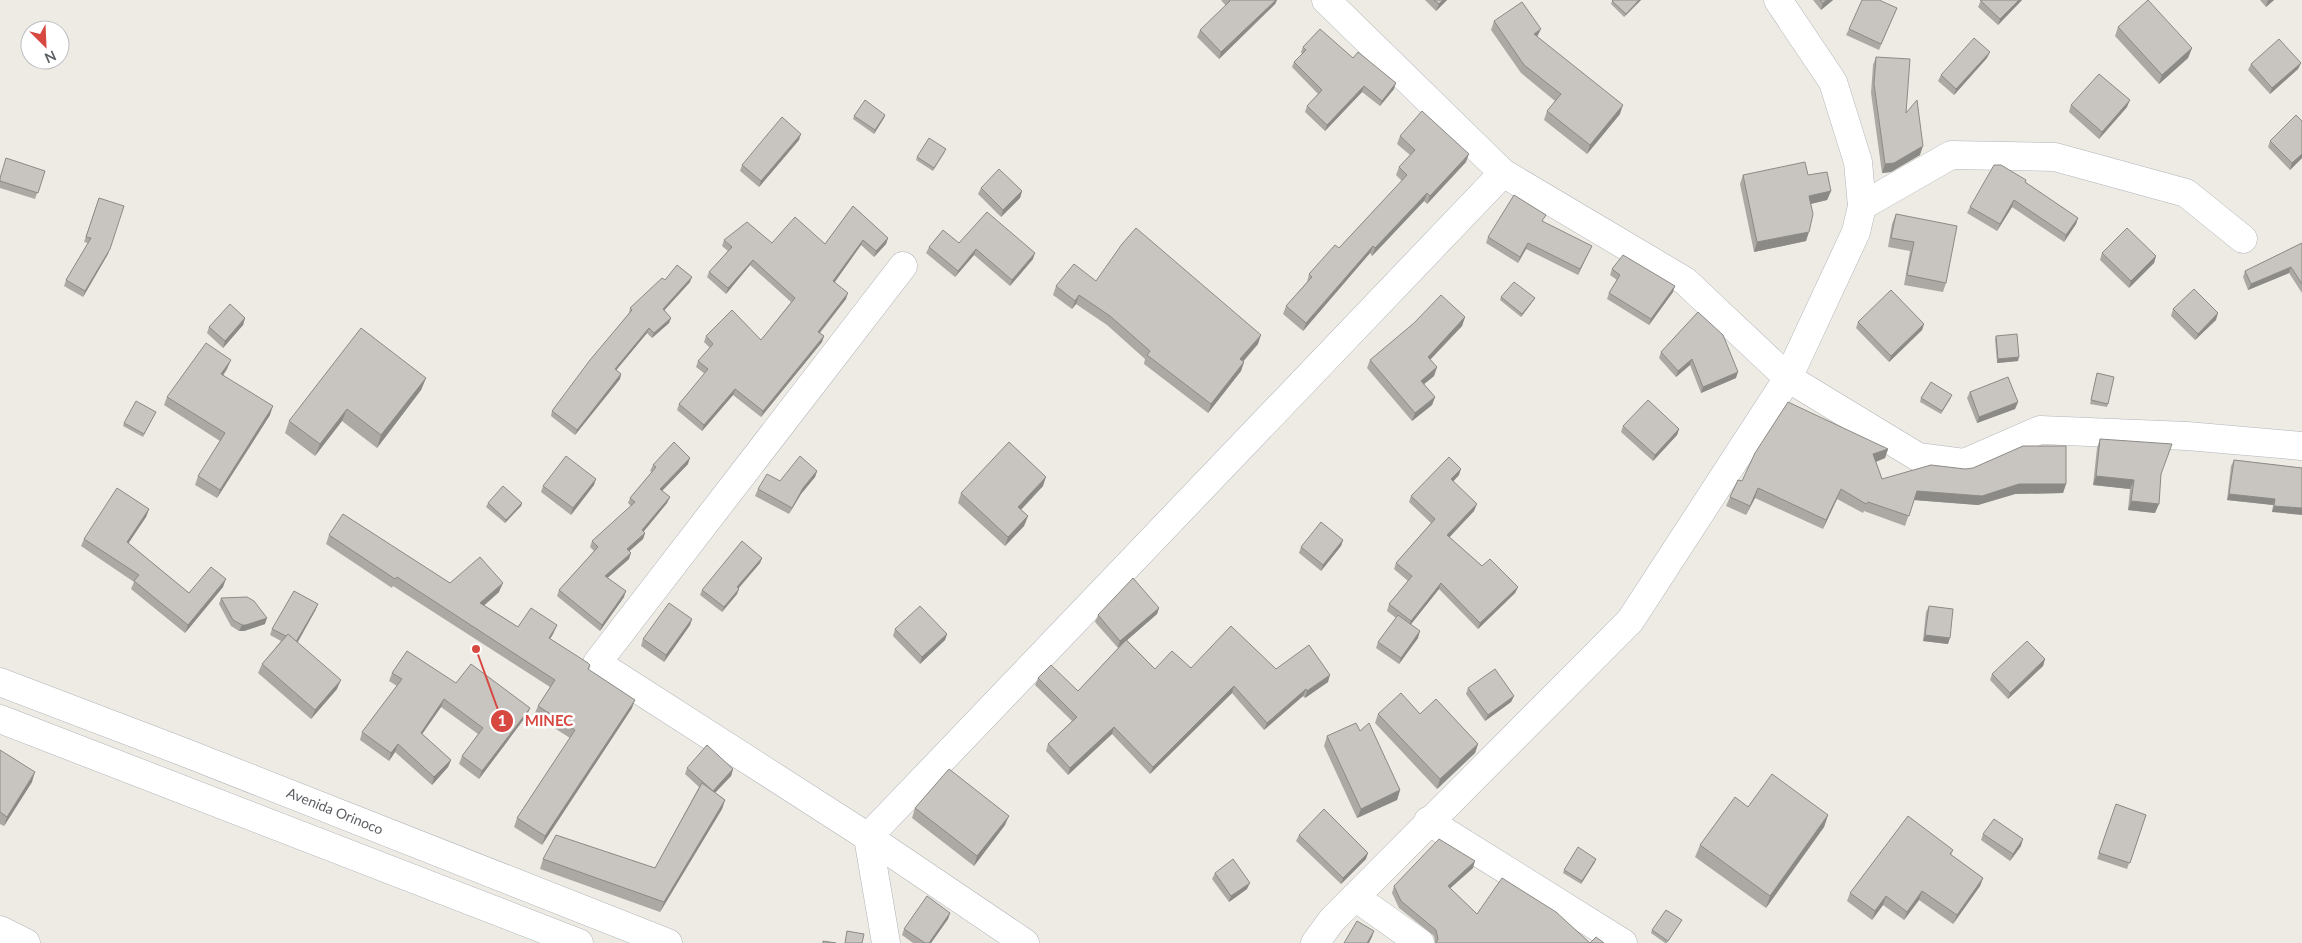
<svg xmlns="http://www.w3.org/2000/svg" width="2302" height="943" font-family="Lato,sans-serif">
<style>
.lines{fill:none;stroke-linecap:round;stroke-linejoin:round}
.minor-casing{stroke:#b1b4b8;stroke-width:29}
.minor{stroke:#fff;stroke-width:28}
.wall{fill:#aca9a5}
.shaded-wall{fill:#8c8a86}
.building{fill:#c8c5c0;stroke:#8c8a86}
.labels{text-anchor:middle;stroke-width:5;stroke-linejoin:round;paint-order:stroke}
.street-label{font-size:14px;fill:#5c5f63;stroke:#fff}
.leader{fill:none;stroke:#d74840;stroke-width:2}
.callout-dot{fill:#d74840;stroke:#fff;stroke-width:2}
.mark-label{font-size:15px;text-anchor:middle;font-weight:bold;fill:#fff}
.callout-label{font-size:15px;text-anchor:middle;font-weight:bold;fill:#d74840;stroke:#fff;stroke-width:5;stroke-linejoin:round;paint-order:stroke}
</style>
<rect width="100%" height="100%" fill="#edebe4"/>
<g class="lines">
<defs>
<g id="minor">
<path d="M 1326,0 L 1503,173 L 1685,281 L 1788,378 L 1918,457 L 1964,463 L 2040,430 L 2187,436 L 2302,446"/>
<path d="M 1862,206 L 1951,155 L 2055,157 L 2186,193 L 2243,239"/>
<path d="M 903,266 L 597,663 L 868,837 L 1025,943"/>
<path d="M 0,682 L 181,751 L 668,943"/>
<path d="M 0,719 L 579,943"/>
<path d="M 1428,821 L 1623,943"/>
<path d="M 1355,897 L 1420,943"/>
<path d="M 0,930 L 26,943"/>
<path d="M 886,943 L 868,837 L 1503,173"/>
<path d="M 1315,943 L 1332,920 L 1630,621 L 1788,378 L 1856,232 L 1862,206 L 1858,162 L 1833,82 L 1778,0"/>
</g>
</defs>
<use href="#minor" class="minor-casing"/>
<use href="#minor" class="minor"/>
</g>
<g class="wall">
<path d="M 1221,0 L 1277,0 L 1275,4 L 1219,59 L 1197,37 L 1200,30 L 1226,6 Z"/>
<path d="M 1425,0 L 1447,0 L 1436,11 Z"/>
<path d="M 1641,0 L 1624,17 L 1611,4 L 1612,1 Z"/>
<path d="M 1813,0 L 1833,0 L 1821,10 Z"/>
<path d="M 1981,0 L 2022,0 L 1998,25 L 1978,7 Z"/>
<path d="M 2260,0 L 2274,0 L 2266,7 Z"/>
<path d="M 1897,8 L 1879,50 L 1846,35 L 1849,29 Z"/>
<path d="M 1494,21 L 1538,37 L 1620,114 L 1587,154 L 1544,120 L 1547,111 L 1555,101 L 1521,73 L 1491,30 Z"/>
<path d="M 2118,27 L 2192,48 L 2188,58 L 2159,84 L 2115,36 Z"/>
<path d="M 1303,47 L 1353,58 L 1394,89 L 1380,106 L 1362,92 L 1325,131 L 1305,112 L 1307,106 L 1318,94 L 1292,67 L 1294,62 L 1302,54 L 1301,52 Z"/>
<path d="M 1876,57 L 1906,113 L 1920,155 L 1891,172 L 1882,173 L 1871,93 L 1873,65 Z"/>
<path d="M 1987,58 L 1954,95 L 1938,81 L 1941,75 Z"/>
<path d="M 2301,63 L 2298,69 L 2270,94 L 2248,70 L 2251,64 Z"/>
<path d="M 2071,105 L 2127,107 L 2099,139 L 2069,112 Z"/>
<path d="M 885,115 L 884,118 L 874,134 L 853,119 L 854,116 Z"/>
<path d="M 2302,121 L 2302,158 L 2290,170 L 2268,147 L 2270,141 Z"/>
<path d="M 1400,136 L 1466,162 L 1427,204 L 1424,201 L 1372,256 L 1370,253 L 1303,331 L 1283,314 L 1286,306 L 1307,282 L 1309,274 L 1339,248 L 1402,181 L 1396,175 L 1399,167 L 1410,155 L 1397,144 Z"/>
<path d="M 799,140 L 759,187 L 740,171 L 742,165 Z"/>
<path d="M 945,152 L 933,171 L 916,160 L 917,157 Z"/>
<path d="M 45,171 L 35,199 L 0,188 L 0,177 Z"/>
<path d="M 1743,175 L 1808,175 L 1831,191 L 1827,200 L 1811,204 L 1806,241 L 1754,252 L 1740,184 Z"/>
<path d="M 2025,182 L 2078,218 L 2076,224 L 2064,242 L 2012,207 L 1997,231 L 1967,213 L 1970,207 Z"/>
<path d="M 981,188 L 1022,191 L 1020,198 L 1001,217 L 978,194 Z"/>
<path d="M 99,198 L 108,254 L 83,297 L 64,286 L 66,280 L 88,243 L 84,242 Z"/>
<path d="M 853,206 L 888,238 L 886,244 L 874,257 L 861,245 L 835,282 L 846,299 L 820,333 L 824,336 L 822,342 L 761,417 L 733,395 L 702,431 L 677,410 L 679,404 L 705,374 L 696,367 L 698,361 L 710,348 L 704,342 L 706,336 L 761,340 L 791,302 L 750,265 L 726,294 L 707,277 L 709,272 L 728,251 L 722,246 L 724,240 L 772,243 L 825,244 Z"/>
<path d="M 1896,214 L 1946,283 L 1943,292 L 1904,285 L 1910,251 L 1888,247 L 1892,224 Z"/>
<path d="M 1543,222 L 1592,246 L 1578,275 L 1526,249 L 1518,263 L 1486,243 L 1488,237 Z"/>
<path d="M 959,243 L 1033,259 L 1010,286 L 974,255 L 955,277 L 926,253 L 929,247 Z"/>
<path d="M 2302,243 L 2302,293 L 2289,273 L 2248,290 L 2243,277 L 2245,271 Z"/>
<path d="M 2102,253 L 2156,256 L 2154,263 L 2129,288 L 2100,260 Z"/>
<path d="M 1612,269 L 1673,292 L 1649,325 L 1607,299 L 1609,293 L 1617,280 L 1610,275 Z"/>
<path d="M 665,280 L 690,282 L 664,310 L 671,318 L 669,323 L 652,338 L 647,333 L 616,370 L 621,374 L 620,379 L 575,435 L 551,416 L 552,411 L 629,313 L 630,308 Z"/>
<path d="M 1096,281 L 1258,344 L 1243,362 L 1244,362 L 1241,371 L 1208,413 L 1144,364 L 1145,359 L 1107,325 L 1076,304 L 1072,309 L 1053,295 L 1056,286 Z"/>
<path d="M 1501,297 L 1535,298 L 1533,301 L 1521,317 L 1500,300 Z"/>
<path d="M 2173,309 L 2216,320 L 2195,340 L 2171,316 Z"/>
<path d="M 1698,312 L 1736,378 L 1701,393 L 1690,365 L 1676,377 L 1659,358 L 1661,352 Z"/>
<path d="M 1465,317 L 1462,326 L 1430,360 L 1437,367 L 1434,376 L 1424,384 L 1435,397 L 1432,405 L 1412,421 L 1367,368 L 1370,360 Z"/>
<path d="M 245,318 L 243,325 L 223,348 L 207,333 L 209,327 Z"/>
<path d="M 1858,322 L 1924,324 L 1922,330 L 1889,362 L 1856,328 Z"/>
<path d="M 1996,336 L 2018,361 L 1997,363 L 1995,339 Z"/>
<path d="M 227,369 L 223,375 L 270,415 L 217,498 L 195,485 L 198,476 L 220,441 L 164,405 L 167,397 Z"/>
<path d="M 2097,373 L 2108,404 L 2107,407 L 2090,404 Z"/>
<path d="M 426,378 L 421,390 L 377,448 L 342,421 L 315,456 L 285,433 L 289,421 Z"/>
<path d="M 1970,392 L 2018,402 L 2015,409 L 1977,423 L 1967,398 Z"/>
<path d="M 1921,398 L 1951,398 L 1941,414 L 1920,402 Z"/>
<path d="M 156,412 L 143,437 L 123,426 L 124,423 Z"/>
<path d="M 1623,426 L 1679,429 L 1677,435 L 1653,461 L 1621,432 Z"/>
<path d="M 2100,439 L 2161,474 L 2155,513 L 2128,510 L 2130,489 L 2093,485 L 2097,448 Z"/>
<path d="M 1888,449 L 1885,458 L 1876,462 L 1882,479 L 2066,484 L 2063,493 L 2015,494 L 1978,505 L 1914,500 L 1905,526 L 1864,511 L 1863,513 L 1837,499 L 1823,529 L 1755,498 L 1746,515 L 1726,506 L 1730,497 L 1742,481 Z"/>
<path d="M 2234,460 L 2302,468 L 2272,512 L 2273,505 L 2227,500 L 2231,466 Z"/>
<path d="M 688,464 L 662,491 L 670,497 L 667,503 L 643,532 L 645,533 L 643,539 L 629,551 L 629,559 L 607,578 L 624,597 L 600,631 L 557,596 L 559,590 L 594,551 L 590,547 L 592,541 L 631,506 L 628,503 L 630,498 L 652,472 L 650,471 L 653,465 Z"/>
<path d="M 817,471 L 815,477 L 801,494 L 789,514 L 755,496 L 758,489 L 780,481 Z"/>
<path d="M 1459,475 L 1453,481 L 1474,511 L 1449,537 L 1482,566 L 1518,587 L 1515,593 L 1478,629 L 1439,589 L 1411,624 L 1418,638 L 1399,664 L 1376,648 L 1378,642 L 1396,618 L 1387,611 L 1389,604 L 1408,581 L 1394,569 L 1396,563 L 1431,523 L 1409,502 L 1411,496 Z"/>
<path d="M 594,485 L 571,515 L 541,492 L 543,486 Z"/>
<path d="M 1043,486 L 1021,510 L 1028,516 L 1024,526 L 1005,546 L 958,503 L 961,493 Z"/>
<path d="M 488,503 L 522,503 L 521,506 L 505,523 L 486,507 Z"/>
<path d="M 149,509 L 146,517 L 128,543 L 189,593 L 223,587 L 185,633 L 131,589 L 134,582 L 81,546 L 84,539 Z"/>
<path d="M 329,535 L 450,583 L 499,592 L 484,605 L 518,627 L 557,625 L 553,634 L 550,639 L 590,665 L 589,670 L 632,708 L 542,845 L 514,827 L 517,818 L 570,738 L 534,715 L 538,706 L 550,687 L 393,586 L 392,588 L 326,544 Z"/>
<path d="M 1343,540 L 1341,546 L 1321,571 L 1299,553 L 1301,547 Z"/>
<path d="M 762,558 L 760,563 L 739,588 L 737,594 L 722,612 L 700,595 L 702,590 Z"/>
<path d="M 221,598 L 265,624 L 244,631 L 239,631 L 231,626 L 219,604 Z"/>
<path d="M 318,604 L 315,611 L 297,642 L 337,689 L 311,719 L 258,673 L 262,664 L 281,641 L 270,635 L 272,629 Z"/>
<path d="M 1929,606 L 1948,644 L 1923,641 L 1926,612 Z"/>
<path d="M 1159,608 L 1157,614 L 1127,640 L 1155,669 L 1191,668 L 1276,669 L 1328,682 L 1305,698 L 1303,696 L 1264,730 L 1232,693 L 1150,774 L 1112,734 L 1068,775 L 1046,751 L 1048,744 L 1072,721 L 1035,685 L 1038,678 L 1078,691 L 1121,645 L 1118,648 L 1095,622 L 1098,615 Z"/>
<path d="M 692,619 L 690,625 L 664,662 L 641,646 L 643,639 Z"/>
<path d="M 895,629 L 947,634 L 945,640 L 920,664 L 893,636 Z"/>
<path d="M 2045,659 L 2043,666 L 2008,699 L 1990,680 L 1992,674 Z"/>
<path d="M 392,673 L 456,683 L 530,708 L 527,715 L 479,779 L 459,764 L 462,756 L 478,734 L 441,707 L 422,734 L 451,760 L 448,767 L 432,785 L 395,752 L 389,761 L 360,740 L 362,732 L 397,686 L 389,681 Z"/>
<path d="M 1468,688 L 1514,696 L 1511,702 L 1485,721 L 1466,694 Z"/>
<path d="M 1378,714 L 1420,714 L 1478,744 L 1475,753 L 1437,789 L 1375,723 Z"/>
<path d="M 1360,731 L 1400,790 L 1397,800 L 1357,818 L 1324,746 L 1327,736 Z"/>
<path d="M 0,750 L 32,782 L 4,826 L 0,824 Z"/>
<path d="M 687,768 L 733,769 L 731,776 L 715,793 L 725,800 L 722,809 L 660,912 L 540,869 L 543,859 L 655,868 L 699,787 L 685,774 Z"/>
<path d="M 2116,804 L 2146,815 L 2127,869 L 2097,859 Z"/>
<path d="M 1748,807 L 1828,815 L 1824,827 L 1766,908 L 1695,857 L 1700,845 Z"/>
<path d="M 915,808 L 1005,825 L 974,866 L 912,818 Z"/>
<path d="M 1983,834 L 2021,846 L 2010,861 L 1981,840 Z"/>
<path d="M 1299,835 L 1366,859 L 1341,884 L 1296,841 Z"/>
<path d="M 1953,850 L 1951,855 L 1983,878 L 1980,886 L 1953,924 L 1919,900 L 1904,920 L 1883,905 L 1872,920 L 1847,901 L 1850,893 Z"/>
<path d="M 1595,862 L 1581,884 L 1563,873 L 1564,870 Z"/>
<path d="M 1473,868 L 1450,888 L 1477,914 L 1590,943 L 1435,943 L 1434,936 L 1399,908 L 1392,893 L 1394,886 Z"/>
<path d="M 1215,873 L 1247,889 L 1229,902 L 1212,879 Z"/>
<path d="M 950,913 L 948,919 L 931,943 L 913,943 L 902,935 L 904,929 Z"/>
<path d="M 1682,920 L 1680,923 L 1667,943 L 1665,943 L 1651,933 L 1652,930 Z"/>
</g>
<g class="shaded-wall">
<path d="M 1276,0 L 1277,0 L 1275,4 L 1219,59 L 1221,52 Z"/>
<path d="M 1443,0 L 1447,0 L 1436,11 L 1439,4 Z"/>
<path d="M 1639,0 L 1641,0 L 1624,17 L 1626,14 Z"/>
<path d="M 1827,0 L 1833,0 L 1821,10 L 1823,3 Z"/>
<path d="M 2019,0 L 2022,0 L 1998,25 L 2000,19 Z"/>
<path d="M 2268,0 L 2274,0 L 2266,7 Z"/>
<path d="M 1541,29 L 1537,37 L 1534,34 Z"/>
<path d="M 2192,48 L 2188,58 L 2159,84 L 2162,75 Z"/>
<path d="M 1990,52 L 1987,58 L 1954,95 L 1956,89 Z"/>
<path d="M 2301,63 L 2298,69 L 2270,94 L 2272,88 Z"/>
<path d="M 1396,83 L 1394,89 L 1380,106 L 1382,101 Z"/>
<path d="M 1364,86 L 1362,92 L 1325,131 L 1327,125 Z"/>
<path d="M 2130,100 L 2127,107 L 2099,139 L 2102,132 Z"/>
<path d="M 1623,105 L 1620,114 L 1587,154 L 1590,145 Z"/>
<path d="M 885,115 L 884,118 L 874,134 L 875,130 Z"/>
<path d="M 801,134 L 799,140 L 759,187 L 761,181 Z"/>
<path d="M 1923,146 L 1920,155 L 1891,172 L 1882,173 L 1885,164 Z"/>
<path d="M 1469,154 L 1466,162 L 1427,204 L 1430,196 Z"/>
<path d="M 2302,154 L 2302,158 L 2290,170 L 2292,163 Z"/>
<path d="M 1022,191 L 1020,198 L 1001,217 L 1003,210 Z"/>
<path d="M 1831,191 L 1827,200 L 1806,205 L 1809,196 Z"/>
<path d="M 1427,193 L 1424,201 L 1372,256 L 1375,248 Z"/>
<path d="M 2014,200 L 2012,207 L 1997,231 L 2000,224 Z"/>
<path d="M 2078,218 L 2076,224 L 2064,242 L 2066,235 Z"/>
<path d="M 1809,232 L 1806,241 L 1754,252 L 1757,242 Z"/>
<path d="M 888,238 L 886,244 L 874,257 L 876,251 Z"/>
<path d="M 863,240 L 861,245 L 831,287 L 833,281 Z"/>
<path d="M 1528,243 L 1526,249 L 1518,263 L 1520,257 Z"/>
<path d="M 1373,246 L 1370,253 L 1303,331 L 1306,323 Z"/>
<path d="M 1592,246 L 1589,252 L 1578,275 L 1580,269 Z"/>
<path d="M 110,249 L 108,254 L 83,297 L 85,291 Z"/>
<path d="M 976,249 L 974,255 L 955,277 L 958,271 Z"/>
<path d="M 1035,253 L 1033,259 L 1010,286 L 1012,280 Z"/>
<path d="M 2156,256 L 2154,263 L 2129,288 L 2131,281 Z"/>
<path d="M 753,260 L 750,265 L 726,294 L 728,288 Z"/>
<path d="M 2291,267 L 2289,273 L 2248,290 L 2251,284 Z"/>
<path d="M 692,277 L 690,282 L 661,314 L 663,309 Z"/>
<path d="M 1675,286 L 1673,292 L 1649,325 L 1651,319 Z"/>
<path d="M 848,293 L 846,299 L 816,337 L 818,332 Z"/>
<path d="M 1079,295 L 1076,304 L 1072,309 L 1075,301 Z"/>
<path d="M 1535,298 L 1533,301 L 1521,317 L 1522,314 Z"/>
<path d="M 2218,313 L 2216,320 L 2195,340 L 2198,334 Z"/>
<path d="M 1465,317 L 1462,326 L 1425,365 L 1428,357 Z"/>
<path d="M 245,318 L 243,325 L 223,348 L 225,341 Z"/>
<path d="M 671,318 L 669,323 L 652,338 L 654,333 Z"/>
<path d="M 1924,324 L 1922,330 L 1889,362 L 1891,356 Z"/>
<path d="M 649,328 L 647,333 L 613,374 L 615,369 Z"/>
<path d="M 1261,335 L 1258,344 L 1237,368 L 1240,359 Z"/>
<path d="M 824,336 L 822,342 L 761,417 L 763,411 Z"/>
<path d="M 2019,357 L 2018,361 L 1997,363 L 1998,359 Z"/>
<path d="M 1692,359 L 1690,365 L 1676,377 L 1678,371 Z"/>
<path d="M 231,360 L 227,369 L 218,383 L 221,374 Z"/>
<path d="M 1244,362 L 1241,371 L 1208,413 L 1211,404 Z"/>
<path d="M 1437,367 L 1434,376 L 1418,389 L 1421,381 Z"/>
<path d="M 1738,372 L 1736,378 L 1701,393 L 1703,387 Z"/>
<path d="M 621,374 L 620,379 L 575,435 L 577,430 Z"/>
<path d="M 426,378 L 421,390 L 377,448 L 381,435 Z"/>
<path d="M 735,389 L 733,395 L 702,431 L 704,425 Z"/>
<path d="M 1435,397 L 1432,405 L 1412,421 L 1415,413 Z"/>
<path d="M 2018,402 L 2015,409 L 1977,423 L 1979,417 Z"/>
<path d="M 273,406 L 270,415 L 217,498 L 220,490 Z"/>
<path d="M 347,409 L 342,421 L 315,456 L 320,444 Z"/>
<path d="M 1679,429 L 1677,435 L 1653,461 L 1655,455 Z"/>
<path d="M 1888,449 L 1885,458 L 1870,464 L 1873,454 Z"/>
<path d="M 690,458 L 688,464 L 658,495 L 660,489 Z"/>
<path d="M 1461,469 L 1459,475 L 1449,486 L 1451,479 Z"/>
<path d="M 817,471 L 815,477 L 801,494 L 789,514 L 792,508 L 803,488 Z"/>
<path d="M 2096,476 L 2134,480 L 2130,489 L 2093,485 Z"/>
<path d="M 1046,477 L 1043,486 L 1014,517 L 1018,507 Z"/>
<path d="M 596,479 L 594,485 L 571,515 L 573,508 Z"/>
<path d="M 2019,484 L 2066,484 L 2063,493 L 2015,494 L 1978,505 L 1914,500 L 1917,491 Z"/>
<path d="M 1758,488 L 1755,498 L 1746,515 Z"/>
<path d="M 1841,489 L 1837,499 L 1823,529 L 1826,520 Z"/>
<path d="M 2229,494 L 2275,499 L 2273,505 L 2227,500 Z"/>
<path d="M 670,497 L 667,503 L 640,536 L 642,530 Z"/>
<path d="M 2131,501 L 2159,504 L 2155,513 L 2128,510 Z"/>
<path d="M 522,503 L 521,506 L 505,523 L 506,520 Z"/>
<path d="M 1477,504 L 1474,511 L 1445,542 L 1447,535 Z"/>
<path d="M 2274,506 L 2302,508 L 2302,515 L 2272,512 Z"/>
<path d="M 149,509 L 146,517 L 124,550 L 127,542 Z"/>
<path d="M 1028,516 L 1024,526 L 1005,546 L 1008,537 Z"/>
<path d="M 645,533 L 643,539 L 625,555 L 627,549 Z"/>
<path d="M 1343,540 L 1341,546 L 1321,571 L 1323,565 Z"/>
<path d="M 631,553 L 629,559 L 603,582 L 605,576 Z"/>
<path d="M 762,558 L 760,563 L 735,592 L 737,587 Z"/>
<path d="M 226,579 L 223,587 L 185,633 L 188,625 Z"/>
<path d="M 503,583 L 499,592 L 477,612 L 480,603 Z"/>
<path d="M 1441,583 L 1439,589 L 1408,628 L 1411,621 Z"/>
<path d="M 1518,587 L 1515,593 L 1478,629 L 1480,623 Z"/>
<path d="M 739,589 L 737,594 L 722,612 L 724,607 Z"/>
<path d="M 626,591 L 624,597 L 600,631 L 602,625 Z"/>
<path d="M 318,604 L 315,611 L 294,649 L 296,642 Z"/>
<path d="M 1159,608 L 1157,614 L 1118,648 L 1120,641 Z"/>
<path d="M 267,618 L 265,624 L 244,631 L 239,631 L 242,625 Z"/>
<path d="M 692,619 L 690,625 L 664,662 L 666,655 Z"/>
<path d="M 557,625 L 553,634 L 545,647 L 549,638 Z"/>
<path d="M 1420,631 L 1418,638 L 1399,664 L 1401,658 Z"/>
<path d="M 947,634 L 945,640 L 920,664 L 922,657 Z"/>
<path d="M 1925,635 L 1950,638 L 1948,644 L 1923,641 Z"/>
<path d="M 2045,659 L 2043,666 L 2008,699 L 2010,693 Z"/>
<path d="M 1330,675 L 1328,682 L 1305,698 L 1307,691 Z"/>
<path d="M 341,680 L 337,689 L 311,719 L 315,710 Z"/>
<path d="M 1234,686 L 1232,693 L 1150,774 L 1153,767 Z"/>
<path d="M 1306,689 L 1303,696 L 1264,730 L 1267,723 Z"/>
<path d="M 1514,696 L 1511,702 L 1485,721 L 1488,715 Z"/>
<path d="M 444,699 L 441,707 L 418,740 L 421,733 Z"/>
<path d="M 635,700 L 632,708 L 542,845 L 545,836 Z"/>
<path d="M 530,708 L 527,715 L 479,779 L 482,771 Z"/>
<path d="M 1114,727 L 1112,734 L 1068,775 L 1070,768 Z"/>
<path d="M 398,744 L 395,752 L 389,761 L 391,753 Z"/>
<path d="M 1478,744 L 1475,753 L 1437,789 L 1440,779 Z"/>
<path d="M 451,760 L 448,767 L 432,785 L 434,777 Z"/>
<path d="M 733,769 L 731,776 L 711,797 L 713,791 Z"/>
<path d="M 35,772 L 32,782 L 4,826 L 7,817 Z"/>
<path d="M 1400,790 L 1397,800 L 1357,818 L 1361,809 Z"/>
<path d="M 725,800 L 722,809 L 660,912 L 664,902 Z"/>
<path d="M 1828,815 L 1824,827 L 1766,908 L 1770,896 Z"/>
<path d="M 1009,816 L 1005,825 L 974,866 L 977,856 Z"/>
<path d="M 2023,839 L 2021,846 L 2010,861 L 2013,854 Z"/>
<path d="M 1368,853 L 1366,859 L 1341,884 L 1343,878 Z"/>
<path d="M 1596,859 L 1595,862 L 1581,884 L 1582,881 Z"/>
<path d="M 1475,861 L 1473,868 L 1446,892 L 1448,886 Z"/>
<path d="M 1983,878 L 1980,886 L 1953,924 L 1957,915 Z"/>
<path d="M 1250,883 L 1247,889 L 1229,902 L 1231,896 Z"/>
<path d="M 1922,891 L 1919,900 L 1904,920 L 1907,912 Z"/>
<path d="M 1886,896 L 1883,905 L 1872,920 L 1875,911 Z"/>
<path d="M 950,913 L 948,919 L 931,943 L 929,943 Z"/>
<path d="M 1374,931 L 1372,937 L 1369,943 L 1367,943 Z"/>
</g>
<g class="building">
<path d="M 1229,0 L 1276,0 L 1221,52 L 1200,30 L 1230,1 Z"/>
<path d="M 1434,0 L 1443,0 L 1439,4 Z"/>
<path d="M 1613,0 L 1639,0 L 1626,14 L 1612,1 Z"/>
<path d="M 1820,0 L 1827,0 L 1823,3 Z"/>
<path d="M 1862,0 L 1879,0 L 1897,8 L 1881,44 L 1849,29 Z"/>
<path d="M 1980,0 L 2019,0 L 2000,19 Z"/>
<path d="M 2148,0 L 2192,48 L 2162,75 L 2118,27 Z"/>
<path d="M 1522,2 L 1541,29 L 1534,34 L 1623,105 L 1590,145 L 1547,111 L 1561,94 L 1524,65 L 1494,21 Z"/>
<path d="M 1320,29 L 1353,58 L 1358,52 L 1396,83 L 1382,101 L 1364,86 L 1327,125 L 1307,106 L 1322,90 L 1294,62 L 1306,50 L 1303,47 Z"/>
<path d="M 1974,38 L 1990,52 L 1956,89 L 1941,75 Z"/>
<path d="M 2279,39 L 2301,63 L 2272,88 L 2251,64 Z"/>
<path d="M 1876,57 L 1910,59 L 1906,113 L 1917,100 L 1923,146 L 1894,163 L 1885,164 L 1874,84 Z"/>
<path d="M 2099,74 L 2130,100 L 2102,132 L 2071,105 Z"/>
<path d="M 865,100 L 885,115 L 875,130 L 854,116 Z"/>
<path d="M 1422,111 L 1469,154 L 1430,196 L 1427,193 L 1375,248 L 1373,246 L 1306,323 L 1286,306 L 1312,277 L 1309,274 L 1335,245 L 1339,248 L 1407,175 L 1399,167 L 1415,150 L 1400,136 Z"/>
<path d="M 2296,115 L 2302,121 L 2302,154 L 2292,163 L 2270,141 Z"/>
<path d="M 782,117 L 801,134 L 761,181 L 742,165 Z"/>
<path d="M 929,138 L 946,149 L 934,168 L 917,157 Z"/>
<path d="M 6,158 L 45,171 L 38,193 L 0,181 L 0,178 Z"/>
<path d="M 1805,162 L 1808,175 L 1827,172 L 1831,191 L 1809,196 L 1813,214 L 1809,232 L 1757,242 L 1743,175 Z"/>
<path d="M 1994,165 L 2001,165 L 2026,180 L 2025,182 L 2078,218 L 2066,235 L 2014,200 L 2000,224 L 1970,207 Z"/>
<path d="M 999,169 L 1022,191 L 1003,210 L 981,188 Z"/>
<path d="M 1514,195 L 1546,215 L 1542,221 L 1592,246 L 1580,269 L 1528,243 L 1520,257 L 1488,237 Z"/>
<path d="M 99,198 L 124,206 L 110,249 L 85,291 L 66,280 L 91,238 L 86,237 Z"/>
<path d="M 853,206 L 888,238 L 876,251 L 863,240 L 833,281 L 848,293 L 818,332 L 824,336 L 763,411 L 735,389 L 704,425 L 679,404 L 708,369 L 698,361 L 713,344 L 706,336 L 732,310 L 761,340 L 795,298 L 753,260 L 728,288 L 709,272 L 732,247 L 724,240 L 747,222 L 772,243 L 795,217 L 825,244 Z"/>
<path d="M 987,212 L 1035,253 L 1012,280 L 976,249 L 958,271 L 929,247 L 943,230 L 959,243 Z"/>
<path d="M 1896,214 L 1957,226 L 1946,283 L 1907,275 L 1914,242 L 1891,238 Z"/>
<path d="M 1136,228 L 1261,335 L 1240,359 L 1244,362 L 1211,404 L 1147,355 L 1150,351 L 1110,316 L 1079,295 L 1075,301 L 1056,286 L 1074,264 L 1096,281 L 1122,244 Z"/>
<path d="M 2127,228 L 2156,256 L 2131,281 L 2102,253 Z"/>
<path d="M 2302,243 L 2302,284 L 2291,267 L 2251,284 L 2245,271 Z"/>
<path d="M 1623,255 L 1675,286 L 1651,319 L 1609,293 L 1620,275 L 1612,269 Z"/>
<path d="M 677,265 L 692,277 L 663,309 L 671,318 L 654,333 L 649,328 L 615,369 L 621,374 L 577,430 L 552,411 L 590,360 L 632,310 L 630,308 L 662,278 L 665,280 Z"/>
<path d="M 1514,282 L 1535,298 L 1522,314 L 1501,297 Z"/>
<path d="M 2194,289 L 2218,313 L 2198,334 L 2173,309 Z"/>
<path d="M 1891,290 L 1924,324 L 1891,356 L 1858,322 Z"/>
<path d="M 1441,295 L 1465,317 L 1428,357 L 1437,367 L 1421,381 L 1435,397 L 1415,413 L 1370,360 L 1414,323 Z"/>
<path d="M 230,304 L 245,318 L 225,341 L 209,327 Z"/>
<path d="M 1698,312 L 1723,335 L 1738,372 L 1703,387 L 1692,359 L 1678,371 L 1661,352 Z"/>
<path d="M 361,328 L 426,378 L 381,435 L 347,409 L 320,444 L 289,421 Z"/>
<path d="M 2017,334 L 2019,357 L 1998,359 L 1996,336 Z"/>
<path d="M 206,343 L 231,360 L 221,374 L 273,406 L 220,490 L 198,476 L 225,433 L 167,397 Z"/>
<path d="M 2097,373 L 2114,377 L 2108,404 L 2091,400 Z"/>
<path d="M 2008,377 L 2018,402 L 1979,417 L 1970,392 Z"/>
<path d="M 1931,382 L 1952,395 L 1942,411 L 1921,398 Z"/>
<path d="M 1648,400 L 1679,429 L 1655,455 L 1623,426 Z"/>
<path d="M 136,401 L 156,412 L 144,434 L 124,423 Z"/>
<path d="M 1788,402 L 1888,449 L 1873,454 L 1882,479 L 1931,465 L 1965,469 L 1973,468 L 2023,446 L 2066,446 L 2066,484 L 2019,484 L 1982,496 L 1917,491 L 1909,516 L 1868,502 L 1866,504 L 1841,489 L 1826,520 L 1758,488 L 1750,506 L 1730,497 L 1738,480 L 1742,481 L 1755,453 Z"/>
<path d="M 2100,439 L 2172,444 L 2161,474 L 2159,504 L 2131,501 L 2134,480 L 2096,476 Z"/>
<path d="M 674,442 L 690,458 L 660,489 L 670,497 L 642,530 L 645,533 L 627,549 L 631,553 L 605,576 L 626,591 L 602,625 L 559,590 L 598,547 L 592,541 L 635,502 L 630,498 L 656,467 L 653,465 Z"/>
<path d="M 1009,442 L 1046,477 L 1018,507 L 1028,516 L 1008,537 L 961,493 Z"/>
<path d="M 566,456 L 596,479 L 573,508 L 543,486 Z"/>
<path d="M 800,456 L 817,471 L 803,488 L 792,508 L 758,489 L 767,474 L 780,481 Z"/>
<path d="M 1449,457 L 1461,469 L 1451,479 L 1477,504 L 1447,535 L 1482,566 L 1490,559 L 1518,587 L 1480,623 L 1441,583 L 1411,621 L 1389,604 L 1412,576 L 1396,563 L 1435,519 L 1411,496 Z"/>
<path d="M 2234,460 L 2302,468 L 2302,508 L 2274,506 L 2275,499 L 2229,494 Z"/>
<path d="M 503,486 L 522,503 L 506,520 L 488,503 Z"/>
<path d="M 117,488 L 149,509 L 127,542 L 189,593 L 211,567 L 226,579 L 188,625 L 134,581 L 139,575 L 84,539 Z"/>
<path d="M 343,514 L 450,583 L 480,557 L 503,583 L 480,603 L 518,627 L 531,608 L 557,625 L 549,638 L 588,663 L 590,665 L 588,669 L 635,700 L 545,836 L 517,818 L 575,730 L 538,706 L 555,680 L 397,577 L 395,579 L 329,535 Z"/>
<path d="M 1321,522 L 1343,540 L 1323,565 L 1301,547 Z"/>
<path d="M 742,541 L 762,558 L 737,587 L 739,589 L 724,607 L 702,590 Z"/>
<path d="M 1133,578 L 1159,608 L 1120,641 L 1098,615 Z"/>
<path d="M 294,591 L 318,604 L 296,642 L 288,634 L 286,636 L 272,629 Z"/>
<path d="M 247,597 L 254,601 L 267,618 L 246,625 L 242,625 L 233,620 L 221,598 Z"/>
<path d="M 669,603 L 692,619 L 666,655 L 643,639 Z"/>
<path d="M 920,606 L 947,634 L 922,657 L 895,629 Z"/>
<path d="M 1929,606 L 1953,609 L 1950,638 L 1925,635 Z"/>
<path d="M 1398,615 L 1420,631 L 1401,658 L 1378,642 Z"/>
<path d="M 1231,626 L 1276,669 L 1309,645 L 1330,675 L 1307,691 L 1306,689 L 1267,723 L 1234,686 L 1153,767 L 1114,727 L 1070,768 L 1048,744 L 1077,717 L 1038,678 L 1051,665 L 1078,691 L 1126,640 L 1155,669 L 1172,651 L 1191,668 Z"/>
<path d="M 288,634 L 341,680 L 315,710 L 262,664 Z"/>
<path d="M 2027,641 L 2045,659 L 2010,693 L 1992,674 Z"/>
<path d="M 407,651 L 456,683 L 471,664 L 530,708 L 482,771 L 462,756 L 483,728 L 444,699 L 421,733 L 451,760 L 434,777 L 398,744 L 391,753 L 362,732 L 402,679 L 392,673 Z"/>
<path d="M 1495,669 L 1514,696 L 1488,715 L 1468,688 Z"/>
<path d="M 1401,693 L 1420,714 L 1436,699 L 1478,744 L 1440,779 L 1378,714 Z"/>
<path d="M 1356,723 L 1360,731 L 1369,723 L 1400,790 L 1361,809 L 1327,736 Z"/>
<path d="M 707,745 L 733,769 L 713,791 L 687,768 Z"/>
<path d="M 0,750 L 35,772 L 7,817 L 0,812 Z"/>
<path d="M 949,769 L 1009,816 L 977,856 L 915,808 Z"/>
<path d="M 1772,774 L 1828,815 L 1770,896 L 1700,845 L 1735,797 L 1748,807 Z"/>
<path d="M 702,783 L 725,800 L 664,902 L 543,859 L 556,835 L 655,868 Z"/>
<path d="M 2116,804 L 2146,815 L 2130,863 L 2099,853 Z"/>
<path d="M 1324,809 L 1368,853 L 1343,878 L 1299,835 Z"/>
<path d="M 1908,816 L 1953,850 L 1950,854 L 1983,878 L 1957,915 L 1922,891 L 1907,912 L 1886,896 L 1875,911 L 1850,893 Z"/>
<path d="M 1994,819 L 2023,839 L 2013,854 L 1983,834 Z"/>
<path d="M 1439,839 L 1475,861 L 1448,886 L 1477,914 L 1502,878 L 1556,912 L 1590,943 L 1436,943 L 1438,939 L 1436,930 L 1401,901 L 1394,886 Z"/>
<path d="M 1578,847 L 1596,859 L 1582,881 L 1564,870 Z"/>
<path d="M 1233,859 L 1250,883 L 1231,896 L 1215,873 Z"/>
<path d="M 927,896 L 950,913 L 929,943 L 925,943 L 904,929 Z"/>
<path d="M 1666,910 L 1682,920 L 1668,941 L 1652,930 Z"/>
<path d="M 1357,921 L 1374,931 L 1367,943 L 1344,943 Z"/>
<path d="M 847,931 L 864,934 L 862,943 L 845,943 Z"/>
<path d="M 1596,937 L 1604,943 L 1590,943 Z"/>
<path d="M 823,941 L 836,943 L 823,943 Z"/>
</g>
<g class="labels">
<g class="street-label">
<text transform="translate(335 811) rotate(22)" y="5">Avenida Orinoco</text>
</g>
</g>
<path class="leader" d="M476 649L502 721"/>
<g class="callout-dot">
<circle cx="476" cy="649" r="5"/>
<circle cx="502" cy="721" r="12"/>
</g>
<g class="mark-label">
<text x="502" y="726">1</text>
</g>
<g class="callout-label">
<text x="549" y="726">MINEC</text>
</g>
<g transform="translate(45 45) rotate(156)"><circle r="24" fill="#ffffff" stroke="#bebfc1"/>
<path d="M0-4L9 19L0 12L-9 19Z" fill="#d74840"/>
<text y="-8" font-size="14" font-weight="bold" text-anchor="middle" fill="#5c5f63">N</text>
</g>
</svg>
